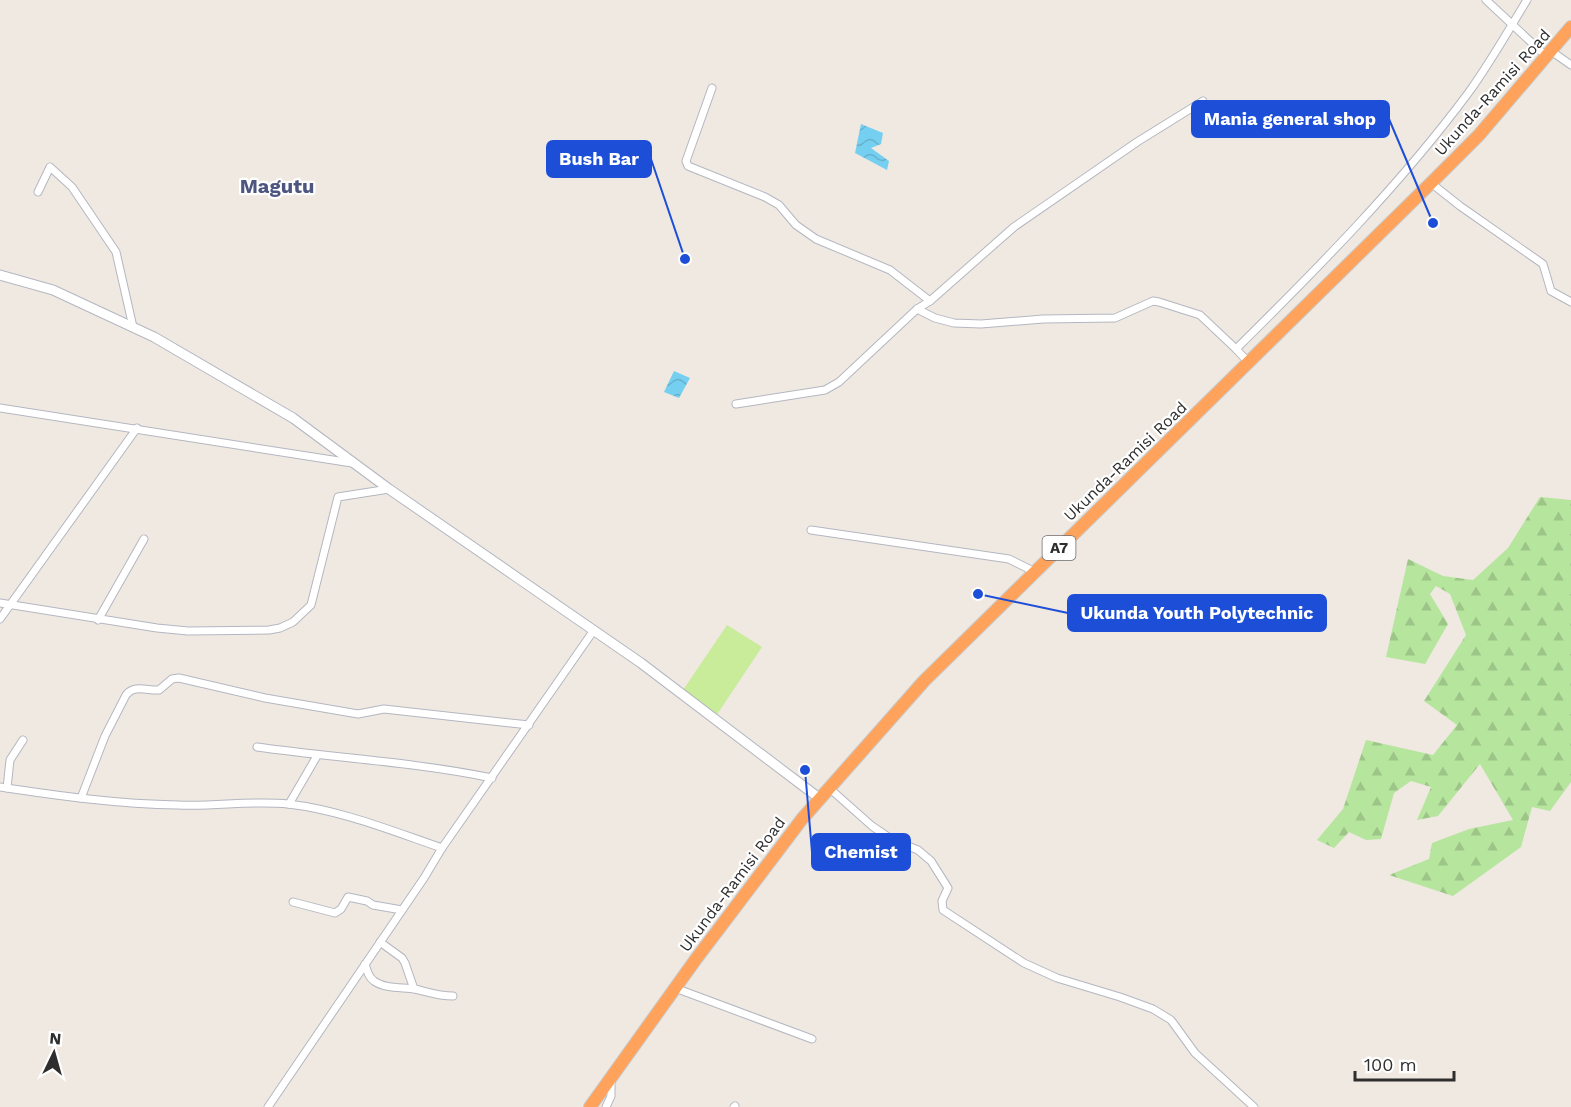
<svg xmlns="http://www.w3.org/2000/svg" width="1571" height="1107" font-family="'Work Sans',sans-serif">
<style>
.forest{fill:url(#forest-firs)}
.pitch{fill:#c9ec9a}
.water{fill:url(#water-waves)}
.lines{fill:none;stroke-linecap:round;stroke-linejoin:round}
.street-casing{stroke:#b4b7c1;stroke-width:9}
.secondary-casing{stroke:#b4b7c1;stroke-width:11}
.highway-casing{stroke:#c9c9c9;stroke-width:14}
.street{stroke:#fff;stroke-width:7}
.secondary{stroke:#fff;stroke-width:9}
.highway{stroke:#ffa35c;stroke-width:12}
.labels{text-anchor:middle;stroke-width:4.5;stroke-linejoin:round;paint-order:stroke}
.shield{fill:#fff;stroke:#6d6d6d;stroke-width:1.5}
.shield-label{font-size:15px;font-weight:bold;fill:#2e2e2e}
.street-label{font-size:16px;fill:#2e2e2e;stroke:#fff}
.quarter-label{font-size:20px;font-weight:bold;fill:#4d5680;stroke:#fff}
.leader{fill:none;stroke:#1d4ed8;stroke-width:2}
.callout-dot{fill:#1d4ed8;stroke:#fff;stroke-width:2}
.callout{fill:#1d4ed8;stroke:#1d4ed8;stroke-width:2}
.callout-label{font-size:18px;text-anchor:middle;font-weight:bold;fill:#fff}
</style>
<defs>
<pattern id="forest-firs" width="22" height="20" patternUnits="userSpaceOnUse" patternTransform="scale(1.5)"><rect width="22" height="20" fill="#b6e59e"/><path d="M5 1l3.5 6h-7zM16 11l3.5 6h-7z" fill="#9dc588"/></pattern>
<pattern id="water-waves" width="16" height="10" patternUnits="userSpaceOnUse" patternTransform="scale(1.5)"><rect width="16" height="10" fill="#75cff0"/><path d="M0 5q4-4 8 0t8 0" fill="none" stroke="#66b2ce"/></pattern>
</defs>
<rect width="100%" height="100%" fill="#efe9e1"/>
<path class="forest" d="M 1540,497 L 1571,500 L 1571,782 L 1550,811 L 1532,807 L 1521,847 L 1453,896 L 1389,875 L 1429,859 L 1432,843 L 1469,829 L 1513,820 L 1480,764 L 1438,816 L 1417,820 L 1431,787 L 1411,781 L 1394,793 L 1381,839 L 1366,840 L 1349,832 L 1334,848 L 1317,840 L 1343,809 L 1366,740 L 1433,755 L 1457,725 L 1424,701 L 1466,635 L 1450,594 L 1436,586 L 1430,594 L 1448,624 L 1425,664 L 1386,657 L 1408,559 L 1443,576 L 1473,580 L 1508,548 Z"/>
<path class="pitch" d="M 727,625 L 762,647 L 716,716 L 681,693 Z"/>
<g class="water">
<path d="M 861,124 L 883,133 L 881,144 L 871,148 L 889,161 L 887,170 L 855,153 Z"/>
<path d="M 674,371 L 690,378 L 679,398 L 664,392 Z"/>
</g>
<g class="lines">
<defs>
<g id="street">
<path d="M 1486,0 L 1547,57"/>
<path d="M 1551,51 L 1571,65"/>
<path d="M 712,88 L 686,161 L 688,166 L 765,197 L 779,205 L 796,225 L 816,239 L 890,270 L 930,301"/>
<path d="M 1431,183 L 1460,206 L 1543,264 L 1551,291 L 1571,302"/>
<path d="M 38,192 L 50,167 L 72,187 L 116,252 L 133,327"/>
<path d="M 917,309 L 935,318 L 954,323 L 981,324 L 1043,319 L 1115,318 L 1153,301 L 1159,302 L 1200,315 L 1236,349"/>
<path d="M 1249,363 L 1236,349 C 1318,268 1400,185 1469,92 C 1490,63 1508,31 1527,0"/>
<path d="M 736,404 L 825,390 L 839,382 L 917,309 L 930,301 L 1014,227 L 1137,142 L 1203,101"/>
<path d="M 0,408 L 352,463"/>
<path d="M 811,530 L 1009,559 L 1035,572"/>
<path d="M 0,603 L 157,628 L 188,631 L 269,630 L 280,628 L 293,622 L 311,605 L 338,497 L 389,489"/>
<path d="M 0,619 L 137,428"/>
<path d="M 98,620 L 144,539"/>
<path d="M 257,747 C 335,758 415,762 492,778"/>
<path d="M 0,787 C 59,796 118,804 178,805 C 215,807 251,800 288,804 C 341,810 392,831 442,848"/>
<path d="M 828,787 L 872,826 L 891,839 L 918,850 L 931,861 L 948,888 L 942,901 L 943,910 L 1024,963 L 1057,978 L 1120,997 L 1153,1009 L 1171,1020 L 1195,1053 L 1254,1107"/>
<path d="M 7,788 L 10,760 L 23,740"/>
<path d="M 81,798 L 105,736 L 126,695 C 134,684 148,691 159,690 L 172,679 L 179,678 L 265,698 L 358,714 L 384,709 L 529,725"/>
<path d="M 289,804 L 317,756"/>
<path d="M 293,902 L 335,913 L 341,909 L 348,897 L 367,901 L 373,905 L 402,910"/>
<path d="M 380,942 L 402,958 L 405,963 L 414,989"/>
<path d="M 365,964 C 367,970 368,977 374,981 C 385,989 402,987 415,989 C 428,992 439,996 453,996"/>
<path d="M 675,988 L 812,1039"/>
<path d="M 268,1107 L 424,878 L 442,848 L 594,630"/>
<path d="M 606,1107 L 611,1096 L 611,1080"/>
<path d="M 734,1107 L 735,1106"/>
</g>
<path id="secondary" d="M 0,275 L 53,290 L 154,337 L 293,418 L 389,489 L 641,663 L 819,798"/>
<path id="highway" d="M 590,1107 L 696,959 L 802,819 L 924,681 L 1431,183 L 1479,135 L 1571,27"/>
</defs>
<use href="#street" class="street-casing"/>
<use href="#secondary" class="secondary-casing"/>
<use href="#highway" class="highway-casing"/>
<use href="#street" class="street"/>
<use href="#secondary" class="secondary"/>
<use href="#highway" class="highway"/>
</g>
<g class="labels">
<rect class="shield" x="1042.5" y="536" width="33" height="24" rx="4.5"/>
<g class="shield-label">
<text x="1059" y="553">A7</text>
</g>
<g class="street-label">
<text transform="translate(1492 92) rotate(-48)" y="6">Ukunda-Ramisi Road</text>
<text transform="translate(1125 461) rotate(-44)" y="6">Ukunda-Ramisi Road</text>
<text transform="translate(732 884) rotate(-53)" y="6">Ukunda-Ramisi Road</text>
</g>
<g class="quarter-label">
<text x="277" y="193">Magutu</text>
</g>
</g>
<path class="leader" d="M1433 223L1389 119M685 259L651 159M978 594L1068 613M805 770L812 852"/>
<g class="callout-dot">
<circle cx="1433" cy="223" r="6"/>
<circle cx="685" cy="259" r="6"/>
<circle cx="978" cy="594" r="6"/>
<circle cx="805" cy="770" r="6"/>
</g>
<g class="callout">
<rect x="1192" y="101" width="197" height="36" rx="6"/>
<rect x="547" y="141" width="104" height="36" rx="6"/>
<rect x="1068" y="595" width="258" height="36" rx="6"/>
<rect x="812" y="834" width="98" height="36" rx="6"/>
</g>
<g class="callout-label">
<text x="1290" y="125">Mania general shop</text>
<text x="599" y="165">Bush Bar</text>
<text x="1197" y="619">Ukunda Youth Polytechnic</text>
<text x="861" y="858">Chemist</text>
</g>
<g transform="translate(54 1053) rotate(5)" stroke="#ffffff" stroke-width="4.5" paint-order="stroke">
<path d="M0-4.5L10 22L0 15L-10 22Z" fill="#2e2e2e"/>
<text y="-9" font-size="16" font-weight="bold" text-anchor="middle" fill="#2e2e2e">N</text>
</g>
<path d="M1355 1071v9h99v-9" fill="none" stroke="#2e2e2e" stroke-width="3"/>
<text x="1364" y="1071" font-size="18" fill="#2e2e2e" stroke="#ffffff" stroke-width="4.5" paint-order="stroke">100 m</text>
</svg>
